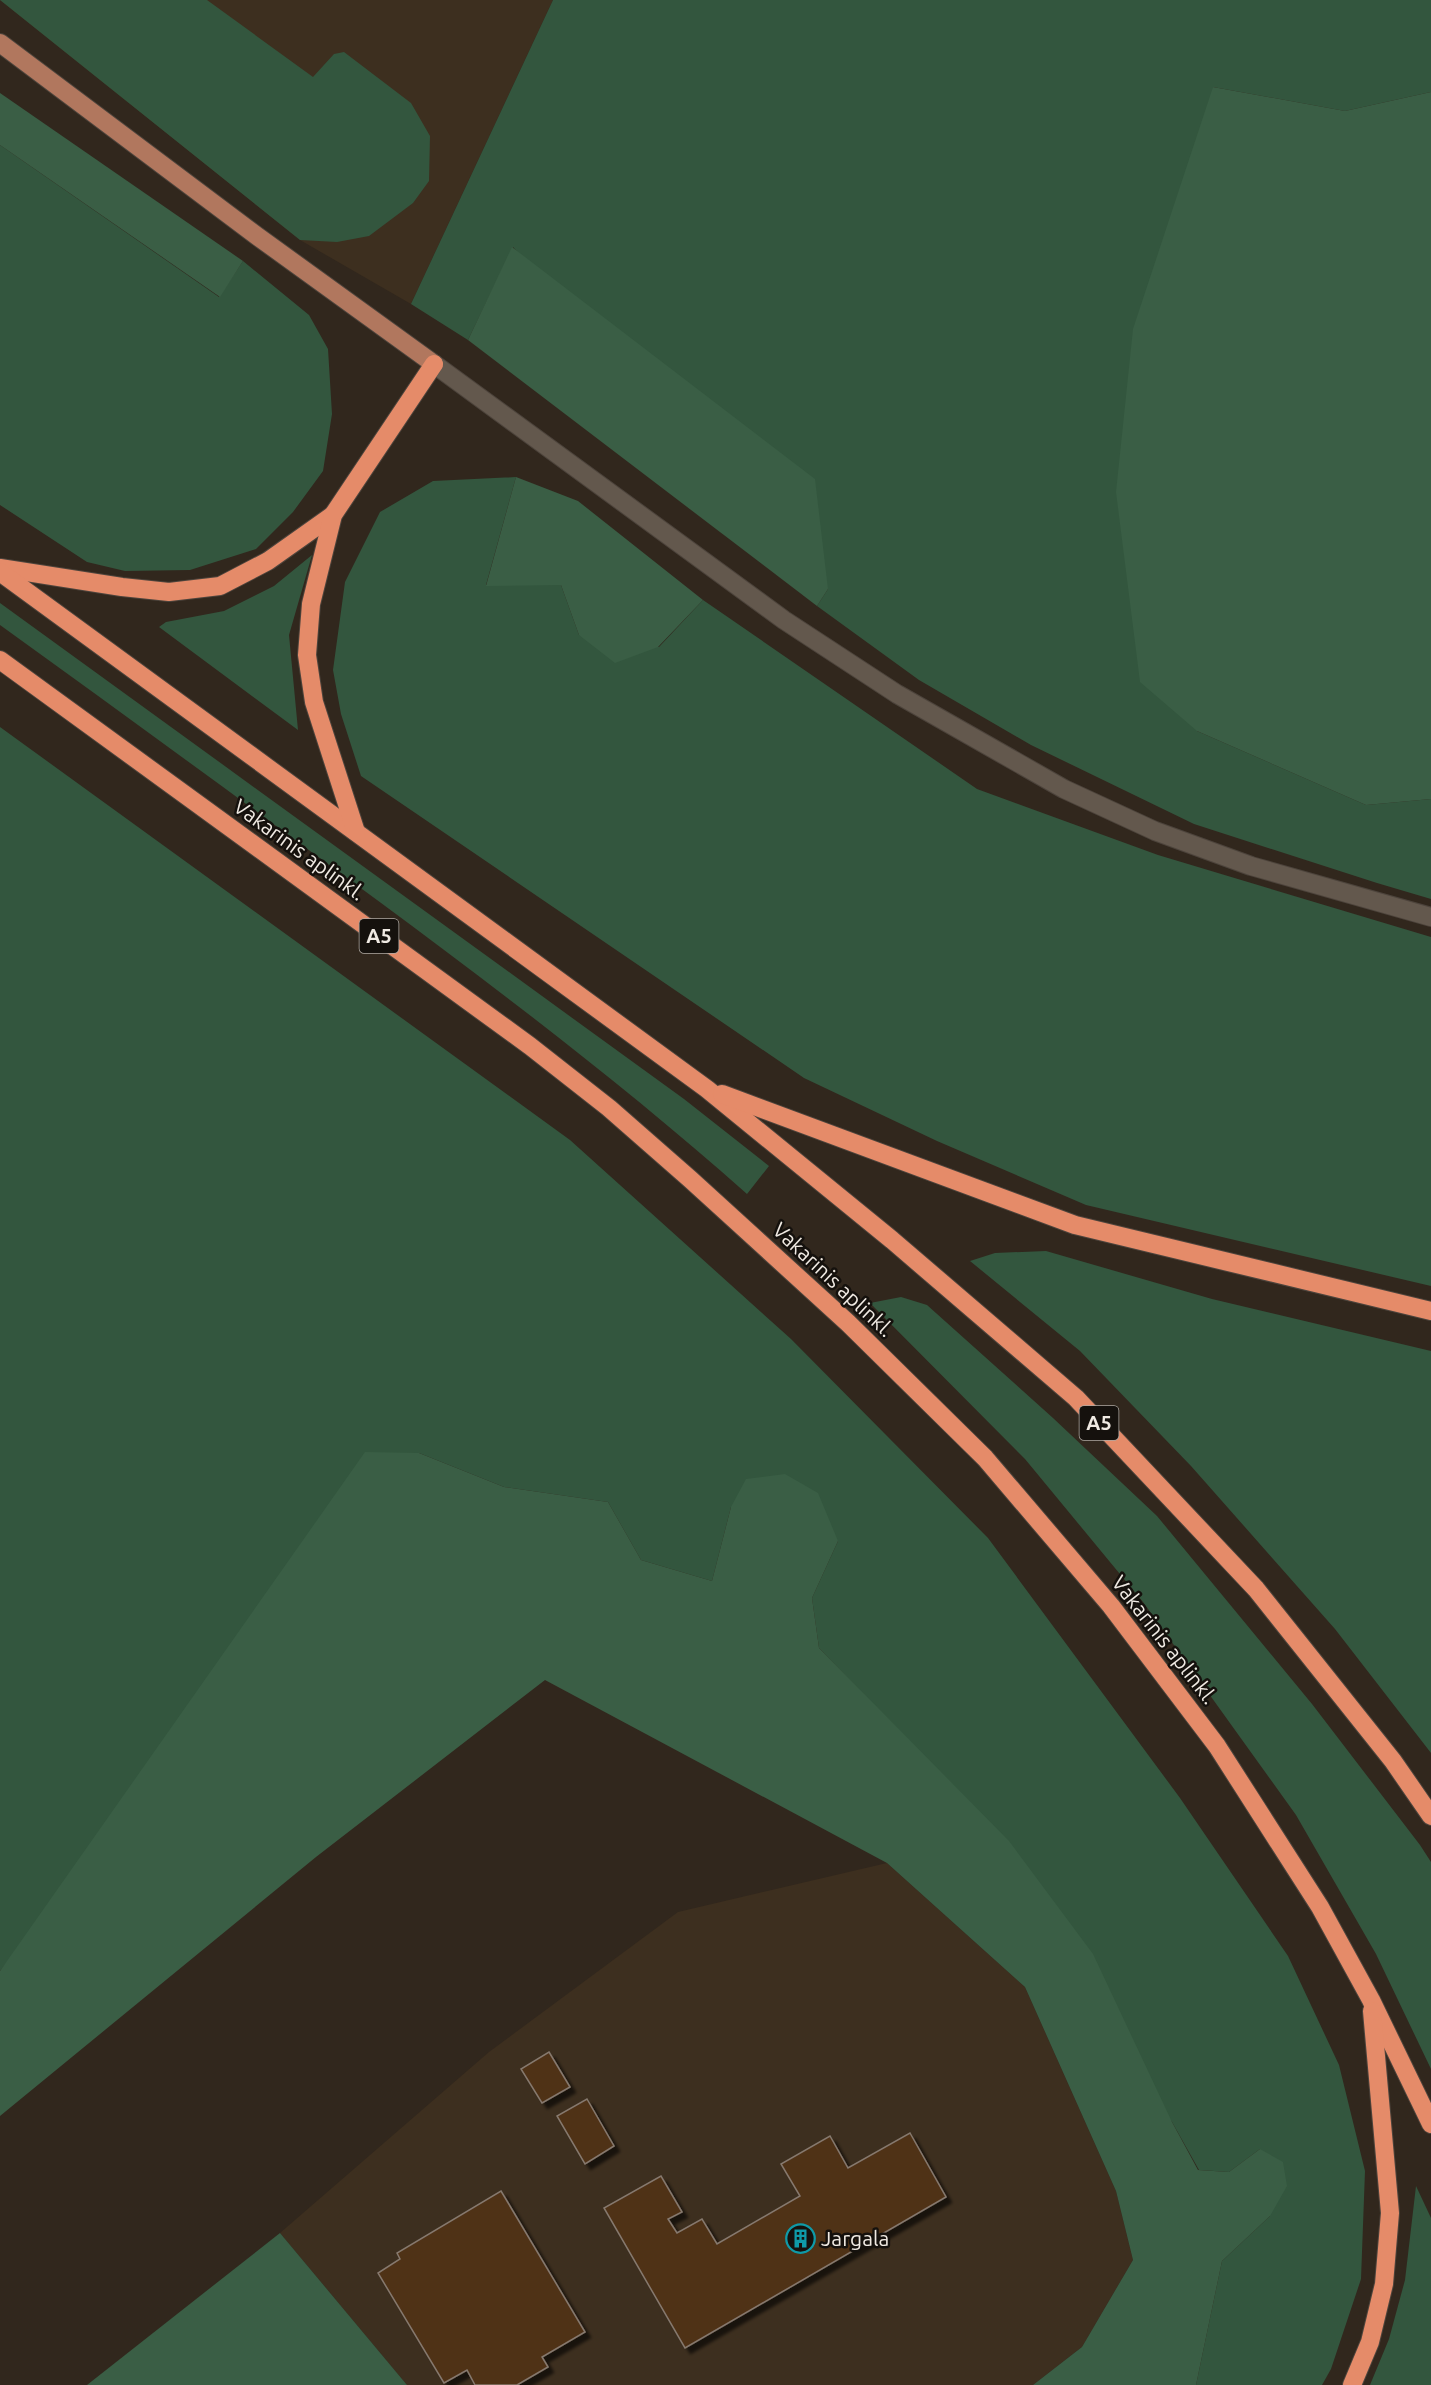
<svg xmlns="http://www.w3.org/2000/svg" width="1431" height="2385" font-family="Ubuntu,sans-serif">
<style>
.built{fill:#3d2f1f}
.green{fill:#33563e}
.forest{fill:#3a5e45}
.building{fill:#503218;stroke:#86796e;stroke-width:1.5;filter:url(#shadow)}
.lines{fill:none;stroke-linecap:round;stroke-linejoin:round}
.minor-casing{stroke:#4d443c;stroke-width:20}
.major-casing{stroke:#4d443c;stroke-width:20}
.highway-casing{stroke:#4d443c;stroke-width:20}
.minor{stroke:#63584d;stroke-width:18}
.major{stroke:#b1775e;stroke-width:18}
.highway{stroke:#e58b69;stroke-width:18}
.labels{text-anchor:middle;stroke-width:5;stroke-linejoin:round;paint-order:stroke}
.shield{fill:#15110d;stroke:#aea9a3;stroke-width:1.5}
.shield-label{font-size:20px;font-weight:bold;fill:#f0eae3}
.street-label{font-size:21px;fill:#f0eae3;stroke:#15110d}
.poi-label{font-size:21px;fill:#f0eae3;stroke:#15110d;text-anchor:start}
</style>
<defs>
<filter id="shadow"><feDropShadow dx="5.5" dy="5.5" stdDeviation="1.5" flood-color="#0009"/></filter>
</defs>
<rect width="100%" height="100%" fill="#31271d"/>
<g class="built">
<path d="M 0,0 L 553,0 L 411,304 L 300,240 Z"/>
<path d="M 887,1863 L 1025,1987 L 1116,2191 L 1133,2260 L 1082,2347 L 1033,2385 L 407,2385 L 280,2233 L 489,2052 L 678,1912 Z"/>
</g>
<g class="green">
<path d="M 0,0 L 207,0 L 313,77 L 334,54 L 344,52 L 411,103 L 430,136 L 429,181 L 413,203 L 369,236 L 337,242 L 300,240 Z"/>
<path d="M 553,0 L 1431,0 L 1431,92 L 1345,111 L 1213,87 L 1197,731 L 1366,805 L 1431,799 L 1431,899 L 1377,883 L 1194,824 L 1031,745 L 919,680 L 817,606 L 828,589 L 513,247 L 468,340 L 411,304 Z"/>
<path d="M 0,145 L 219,297 L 243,261 L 309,315 L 328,349 L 332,414 L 323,471 L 293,512 L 256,549 L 190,570 L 125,571 L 87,562 L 0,505 Z"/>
<path d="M 516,477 L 486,585 L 561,585 L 579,635 L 659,647 L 703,600 L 977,789 L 1158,855 L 1431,937 L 1431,1286 L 1086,1205 L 937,1141 L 804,1078 L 361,776 L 341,714 L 333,670 L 345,582 L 380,512 L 433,481 Z"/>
<path d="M 312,555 L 289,635 L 298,730 L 159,627 L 166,622 L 224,611 L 274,586 Z"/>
<path d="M 0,603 L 684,1099 L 769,1166 L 747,1194 C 629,1089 504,994 377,900 C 252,808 126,716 0,625 Z"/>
<path d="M 0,727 L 570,1140 L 791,1339 L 988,1538 L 1180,1798 L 1288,1956 L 1339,2065 L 1365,2171 L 1361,2279 L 1331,2369 L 1322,2385 L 1196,2385 L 1222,2261 L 1270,2216 L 1260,2149 L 1229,2172 L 1199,2170 L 1172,2122 L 876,1707 L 819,1648 L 812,1598 L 838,1541 L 731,1507 L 712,1581 L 641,1560 L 608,1502 L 504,1487 L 419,1453 L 0,1971 Z"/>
<path d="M 1046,1251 L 1212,1299 L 1431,1351 L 1431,1753 L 1335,1629 L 1191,1466 L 1080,1351 L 970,1261 L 995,1253 Z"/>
<path d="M 901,1297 L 927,1305 L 1053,1418 L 1157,1516 L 1312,1704 L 1420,1845 L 1431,1862 L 1431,2069 L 1376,1954 L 1296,1815 L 1143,1602 L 1025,1459 L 870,1303 Z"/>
<path d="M 1416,2186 L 1431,2218 L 1431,2385 L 1370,2385 L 1389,2339 L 1405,2280 Z"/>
</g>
<g class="forest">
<path d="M 1213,87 L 1345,111 L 1431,92 L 1431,799 L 1366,805 L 1197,731 L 1140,682 L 1116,492 L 1133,329 Z"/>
<path d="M 0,93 L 243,261 L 220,297 L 0,145 Z"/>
<path d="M 512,247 L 815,479 L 828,589 L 817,606 L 468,340 Z"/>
<path d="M 516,477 L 578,501 L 703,600 L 658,647 L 615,663 L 579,635 L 561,585 L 486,586 Z"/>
<path d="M 365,1452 L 419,1453 L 504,1487 L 608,1502 L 641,1560 L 712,1581 L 731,1507 L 746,1479 L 785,1474 L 818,1493 L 838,1541 L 812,1598 L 819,1648 L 1009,1841 L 1093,1954 L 1172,2122 L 1198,2170 L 1229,2172 L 1260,2149 L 1283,2162 L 1287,2186 L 1270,2216 L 1222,2261 L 1196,2385 L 1033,2385 L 1082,2347 L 1133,2260 L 1116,2191 L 1025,1987 L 887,1863 L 545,1680 L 316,1857 L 0,2116 L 0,1971 Z"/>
<path d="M 280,2233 L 407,2385 L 87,2385 Z"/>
</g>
<g class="building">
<path d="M 549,2052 L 570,2087 L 542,2103 L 521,2069 Z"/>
<path d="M 587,2099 L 614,2146 L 585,2164 L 557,2116 Z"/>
<path d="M 910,2133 L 946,2197 L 685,2348 L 604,2208 L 661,2176 L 682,2212 L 668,2219 L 677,2233 L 702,2219 L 717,2244 L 800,2196 L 781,2164 L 830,2136 L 848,2168 Z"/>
<path d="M 501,2191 L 585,2332 L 542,2357 L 548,2367 L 517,2385 L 475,2385 L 467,2370 L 444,2383 L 378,2273 L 400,2259 L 397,2253 Z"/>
</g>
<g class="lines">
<defs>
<path id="minor" d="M 434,364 L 784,620 L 897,694 L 1064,789 L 1155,831 L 1251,866 L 1431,917"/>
<path id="major" d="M 0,43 L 257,236 L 434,364"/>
<g id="highway">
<path d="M 0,568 L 122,587 L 169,592 L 220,586 L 268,561 L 333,515"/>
<path d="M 0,572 L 707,1089 L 892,1240 L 1076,1398 L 1256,1589 L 1393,1761 L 1431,1816"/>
<path d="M 0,660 L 530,1046 L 609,1108 L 690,1179 L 848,1323 L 985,1458 L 1111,1606 L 1217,1746 L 1320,1907 L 1371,2000 L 1431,2124"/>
<path d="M 356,832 L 314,702 L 307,655 L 311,604 L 333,515 L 434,364"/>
<path d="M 722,1094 L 1075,1225 L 1431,1311"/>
<path d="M 1352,2385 L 1370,2342 L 1384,2284 L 1390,2213 L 1372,2011"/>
</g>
</defs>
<use href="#minor" class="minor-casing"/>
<use href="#major" class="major-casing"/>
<use href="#highway" class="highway-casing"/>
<use href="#minor" class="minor"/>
<use href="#major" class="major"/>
<use href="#highway" class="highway"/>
</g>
<defs>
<symbol id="building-ring" viewBox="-11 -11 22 22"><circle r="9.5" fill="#15110d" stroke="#0f9aa8" stroke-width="1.5"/><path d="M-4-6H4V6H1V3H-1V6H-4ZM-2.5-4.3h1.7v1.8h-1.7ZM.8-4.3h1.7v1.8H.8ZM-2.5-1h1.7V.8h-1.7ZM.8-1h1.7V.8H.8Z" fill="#0f9aa8"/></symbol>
</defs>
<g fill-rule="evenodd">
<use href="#building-ring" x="784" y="2222" width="33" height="33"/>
</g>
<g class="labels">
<g class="shield">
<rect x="359.5" y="919" width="39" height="34" rx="4.5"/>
<rect x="1079.5" y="1406" width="39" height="34" rx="4.5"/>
</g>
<g class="shield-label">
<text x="379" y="943">A5</text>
<text x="1099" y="1430">A5</text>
</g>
<g class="street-label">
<text transform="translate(299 850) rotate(36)" y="7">Vakarinis aplinkl.</text>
<text transform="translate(833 1280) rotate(43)" y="7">Vakarinis aplinkl.</text>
<text transform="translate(1164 1640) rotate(52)" y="7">Vakarinis aplinkl.</text>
</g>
<g class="poi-label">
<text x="821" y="2246">Jargala</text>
</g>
</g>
</svg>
